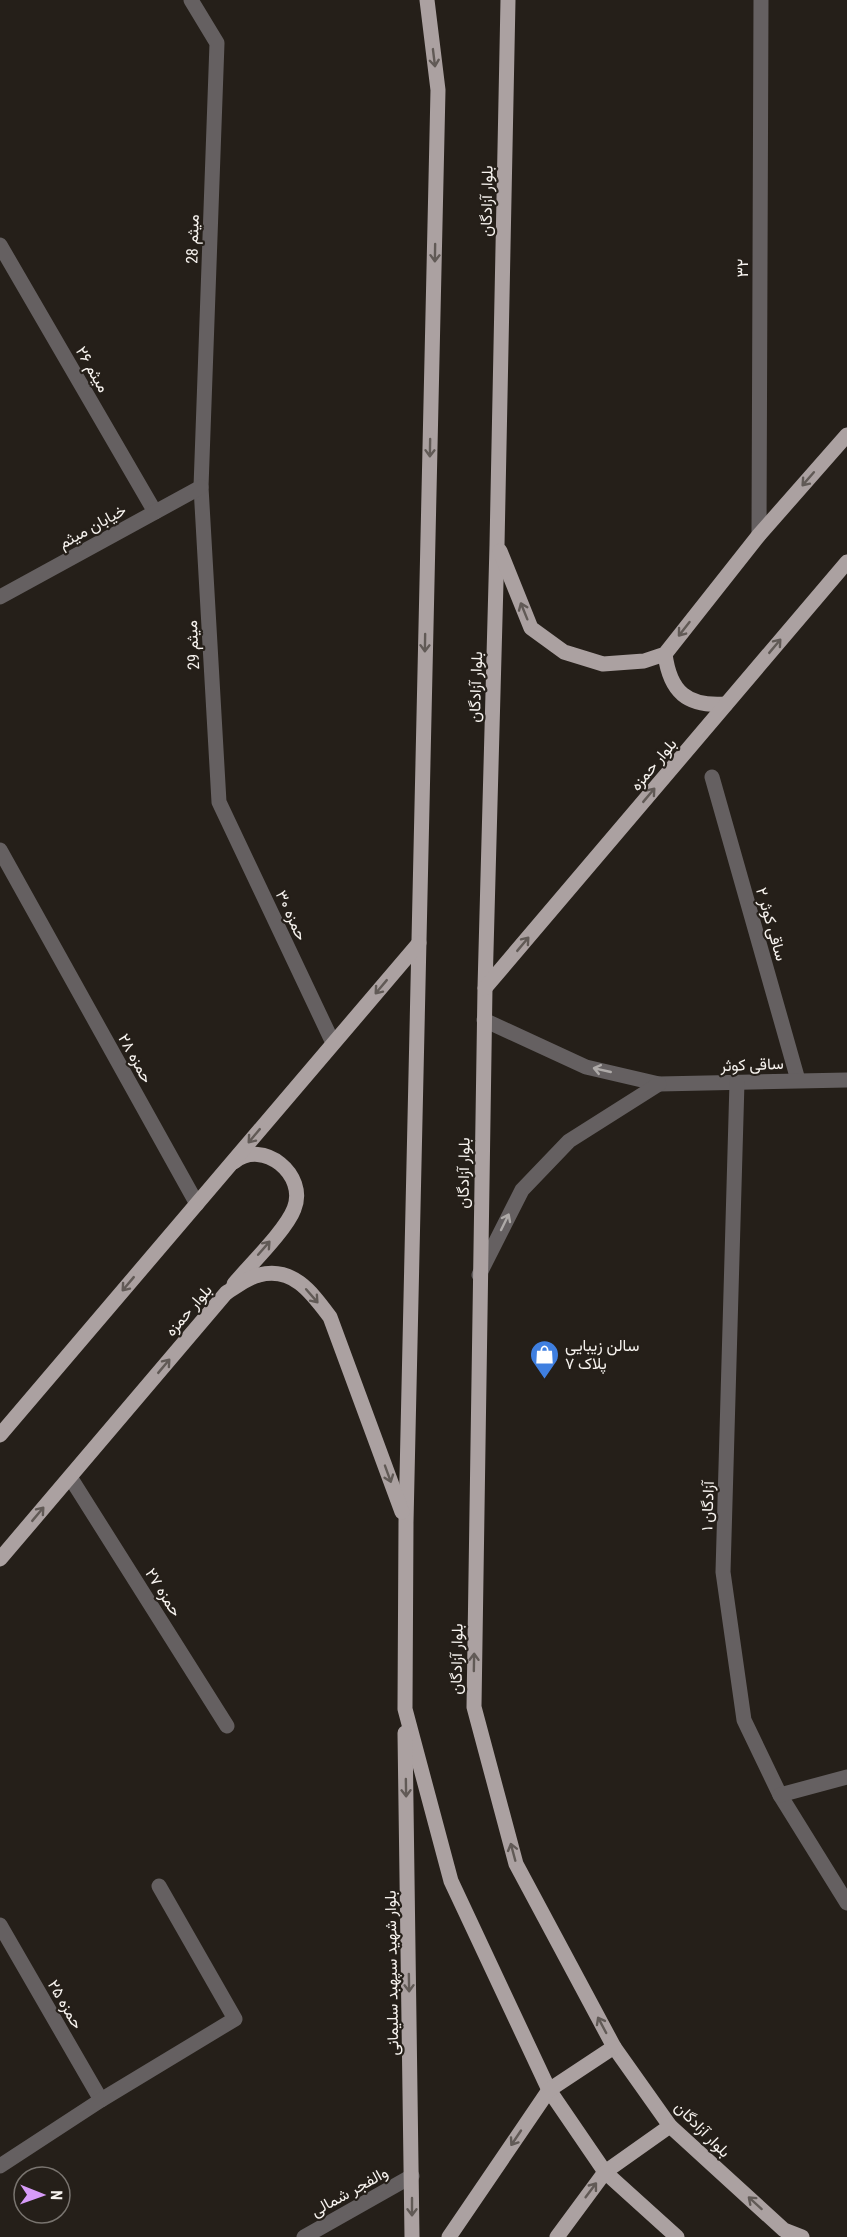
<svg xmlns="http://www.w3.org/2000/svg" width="847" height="2237" font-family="'Roboto Condensed',Vazirmatn,sans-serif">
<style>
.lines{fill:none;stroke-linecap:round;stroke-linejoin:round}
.minor{stroke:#656061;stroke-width:15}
.major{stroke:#aba1a1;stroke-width:15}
.oneway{stroke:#615a56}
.oneway2{stroke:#aeaaa8}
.labels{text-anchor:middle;stroke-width:4.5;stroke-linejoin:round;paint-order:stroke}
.street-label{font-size:16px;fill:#f7f3ef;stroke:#251f19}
.poi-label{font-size:16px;fill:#f7f3ef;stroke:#251f19;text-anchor:start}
</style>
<rect width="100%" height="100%" fill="#251f19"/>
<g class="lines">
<g class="minor">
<path d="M 191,0 L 217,43 L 201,487 L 219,802 L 333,1043"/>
<path d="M 0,245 L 155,512"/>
<path d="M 759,535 L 761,0"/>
<path d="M 0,597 L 201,487"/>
<path d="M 712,777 L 798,1080"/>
<path d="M 0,850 L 197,1204"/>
<path d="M 484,1020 L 586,1067 L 659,1084 L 847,1080"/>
<path d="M 737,1082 L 723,1572 L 744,1720 L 780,1795 L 847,1903"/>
<path d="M 479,1275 L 522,1190 L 569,1141 L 659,1084"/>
<path d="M 70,1477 L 227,1726"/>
<path d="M 780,1795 L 847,1777"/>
<path d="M 0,1925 L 101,2100"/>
<path d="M 0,2166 L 101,2100 L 235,2019 L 159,1886"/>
<path d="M 304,2237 L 412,2176"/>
</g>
<g class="major">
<path d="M 427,0 L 438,90 L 406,1522 L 405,1709 L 451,1881 L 549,2090 L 605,2172 L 677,2237"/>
<path d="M 508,0 L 497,545 L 485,988 L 474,1707 L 516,1864 L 614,2047 L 670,2126 L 784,2230 L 802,2237"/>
<path d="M 500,551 L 531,628 L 564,652 L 603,664 L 644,661 L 665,654 L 759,535 L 847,435"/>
<path d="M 665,654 C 670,692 687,707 726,704"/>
<path d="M 485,988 L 847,562"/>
<path d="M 234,1284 C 250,1265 286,1230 294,1209 C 308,1175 263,1138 234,1162"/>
<path d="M 0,1435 L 419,943"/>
<path d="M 0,1559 L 226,1293 C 236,1287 248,1277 259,1275 C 293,1266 312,1293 330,1317 L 402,1512"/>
<path d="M 405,1733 L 412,2237"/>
<path d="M 449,2237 L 549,2090 L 614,2047"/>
<path d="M 557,2237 L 605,2172 L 670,2126"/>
</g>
</g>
<defs><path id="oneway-shaft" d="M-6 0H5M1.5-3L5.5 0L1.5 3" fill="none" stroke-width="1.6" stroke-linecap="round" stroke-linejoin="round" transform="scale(1.5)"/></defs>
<g class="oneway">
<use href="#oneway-shaft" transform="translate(434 58) rotate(83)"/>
<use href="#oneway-shaft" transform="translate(435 253) rotate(91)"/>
<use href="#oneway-shaft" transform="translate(430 448) rotate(91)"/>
<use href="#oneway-shaft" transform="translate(808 479) rotate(131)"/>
<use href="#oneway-shaft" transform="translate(524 611) rotate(-112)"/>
<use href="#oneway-shaft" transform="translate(684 629) rotate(128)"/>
<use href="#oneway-shaft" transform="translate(425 643) rotate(91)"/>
<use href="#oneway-shaft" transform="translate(775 646) rotate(-50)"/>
<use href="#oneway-shaft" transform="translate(649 795) rotate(-50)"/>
<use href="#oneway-shaft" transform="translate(523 944) rotate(-50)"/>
<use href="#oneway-shaft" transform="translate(381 987) rotate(130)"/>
<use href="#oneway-shaft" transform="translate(254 1136) rotate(130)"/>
<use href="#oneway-shaft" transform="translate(264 1248) rotate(-49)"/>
<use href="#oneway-shaft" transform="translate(128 1284) rotate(130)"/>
<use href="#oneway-shaft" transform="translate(312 1296) rotate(49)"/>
<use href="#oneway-shaft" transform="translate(164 1366) rotate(-50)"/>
<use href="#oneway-shaft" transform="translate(388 1474) rotate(70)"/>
<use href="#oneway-shaft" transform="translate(38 1514) rotate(-50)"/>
<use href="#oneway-shaft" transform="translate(474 1662) rotate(-89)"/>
<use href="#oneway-shaft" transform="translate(406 1788) rotate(89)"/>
<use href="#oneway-shaft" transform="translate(513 1852) rotate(-105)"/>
<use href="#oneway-shaft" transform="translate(409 1983) rotate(89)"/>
<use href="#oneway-shaft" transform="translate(602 2025) rotate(-118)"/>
<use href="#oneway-shaft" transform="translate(516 2138) rotate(124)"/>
<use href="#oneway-shaft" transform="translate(591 2190) rotate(-53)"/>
<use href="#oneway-shaft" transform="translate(755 2203) rotate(-138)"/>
<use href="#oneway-shaft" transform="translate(412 2207) rotate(90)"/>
</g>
<g class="oneway2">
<use href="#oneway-shaft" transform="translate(602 1070) rotate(-167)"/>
<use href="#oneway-shaft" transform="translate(505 1222) rotate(-64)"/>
</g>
<defs>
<symbol id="shop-pin" viewBox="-11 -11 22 30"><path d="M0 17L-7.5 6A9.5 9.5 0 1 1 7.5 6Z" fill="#3f7fe0" stroke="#251f19"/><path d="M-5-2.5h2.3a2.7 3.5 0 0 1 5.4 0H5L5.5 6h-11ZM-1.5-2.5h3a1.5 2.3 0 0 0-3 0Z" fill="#fff"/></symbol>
</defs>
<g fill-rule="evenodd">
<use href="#shop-pin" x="528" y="1338" width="33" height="45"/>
</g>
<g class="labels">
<g class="street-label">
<text transform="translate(486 201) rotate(-89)" y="6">بلوار آزادگان</text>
<text transform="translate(192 239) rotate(-88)" y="6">میثم 28</text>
<text transform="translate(742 268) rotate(-90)" y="6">۳۲</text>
<text transform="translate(93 369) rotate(60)" y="6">میثم ۲۶</text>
<text transform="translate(92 526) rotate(-29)" y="6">خیابان میثم</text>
<text transform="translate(192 645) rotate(-93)" y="6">میثم 29</text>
<text transform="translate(475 687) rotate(-88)" y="6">بلوار آزادگان</text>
<text transform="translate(653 764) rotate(-50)" y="6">بلوار حمزه</text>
<text transform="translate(292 915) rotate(65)" y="6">حمزه ۳۰</text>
<text transform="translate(772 924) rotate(74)" y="6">ساقی کوثر ۲</text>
<text transform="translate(136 1058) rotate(61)" y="6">حمزه ۲۸</text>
<text transform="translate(752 1064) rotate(-2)" y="6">ساقی کوثر</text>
<text transform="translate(463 1173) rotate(-89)" y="6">بلوار آزادگان</text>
<text transform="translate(188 1310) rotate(-49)" y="6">بلوار حمزه</text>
<text transform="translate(707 1506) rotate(-88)" y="6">آزادگان ۱</text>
<text transform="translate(164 1592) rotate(58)" y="6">حمزه ۲۷</text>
<text transform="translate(456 1659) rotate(-89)" y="6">بلوار آزادگان</text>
<text transform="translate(391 1973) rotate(-91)" y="6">بلوار شهید سپهبد سلیمانی</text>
<text transform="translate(66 2004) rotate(60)" y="6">حمزه ۲۵</text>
<text transform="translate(703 2129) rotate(45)" y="6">بلوار آزادگان</text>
<text transform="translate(349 2191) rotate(-29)" y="6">والفجر شمالی</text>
</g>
<g class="poi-label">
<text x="565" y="1351">سالن زیبایی<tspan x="565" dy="18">پلاک ۷</tspan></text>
</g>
</g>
<g transform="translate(42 2195) rotate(91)"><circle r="28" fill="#251f19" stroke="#79746f" stroke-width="1.5"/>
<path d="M0-4.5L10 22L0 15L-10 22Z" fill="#d79bf9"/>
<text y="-9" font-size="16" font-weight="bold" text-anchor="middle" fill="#f7f3ef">N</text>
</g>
</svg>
